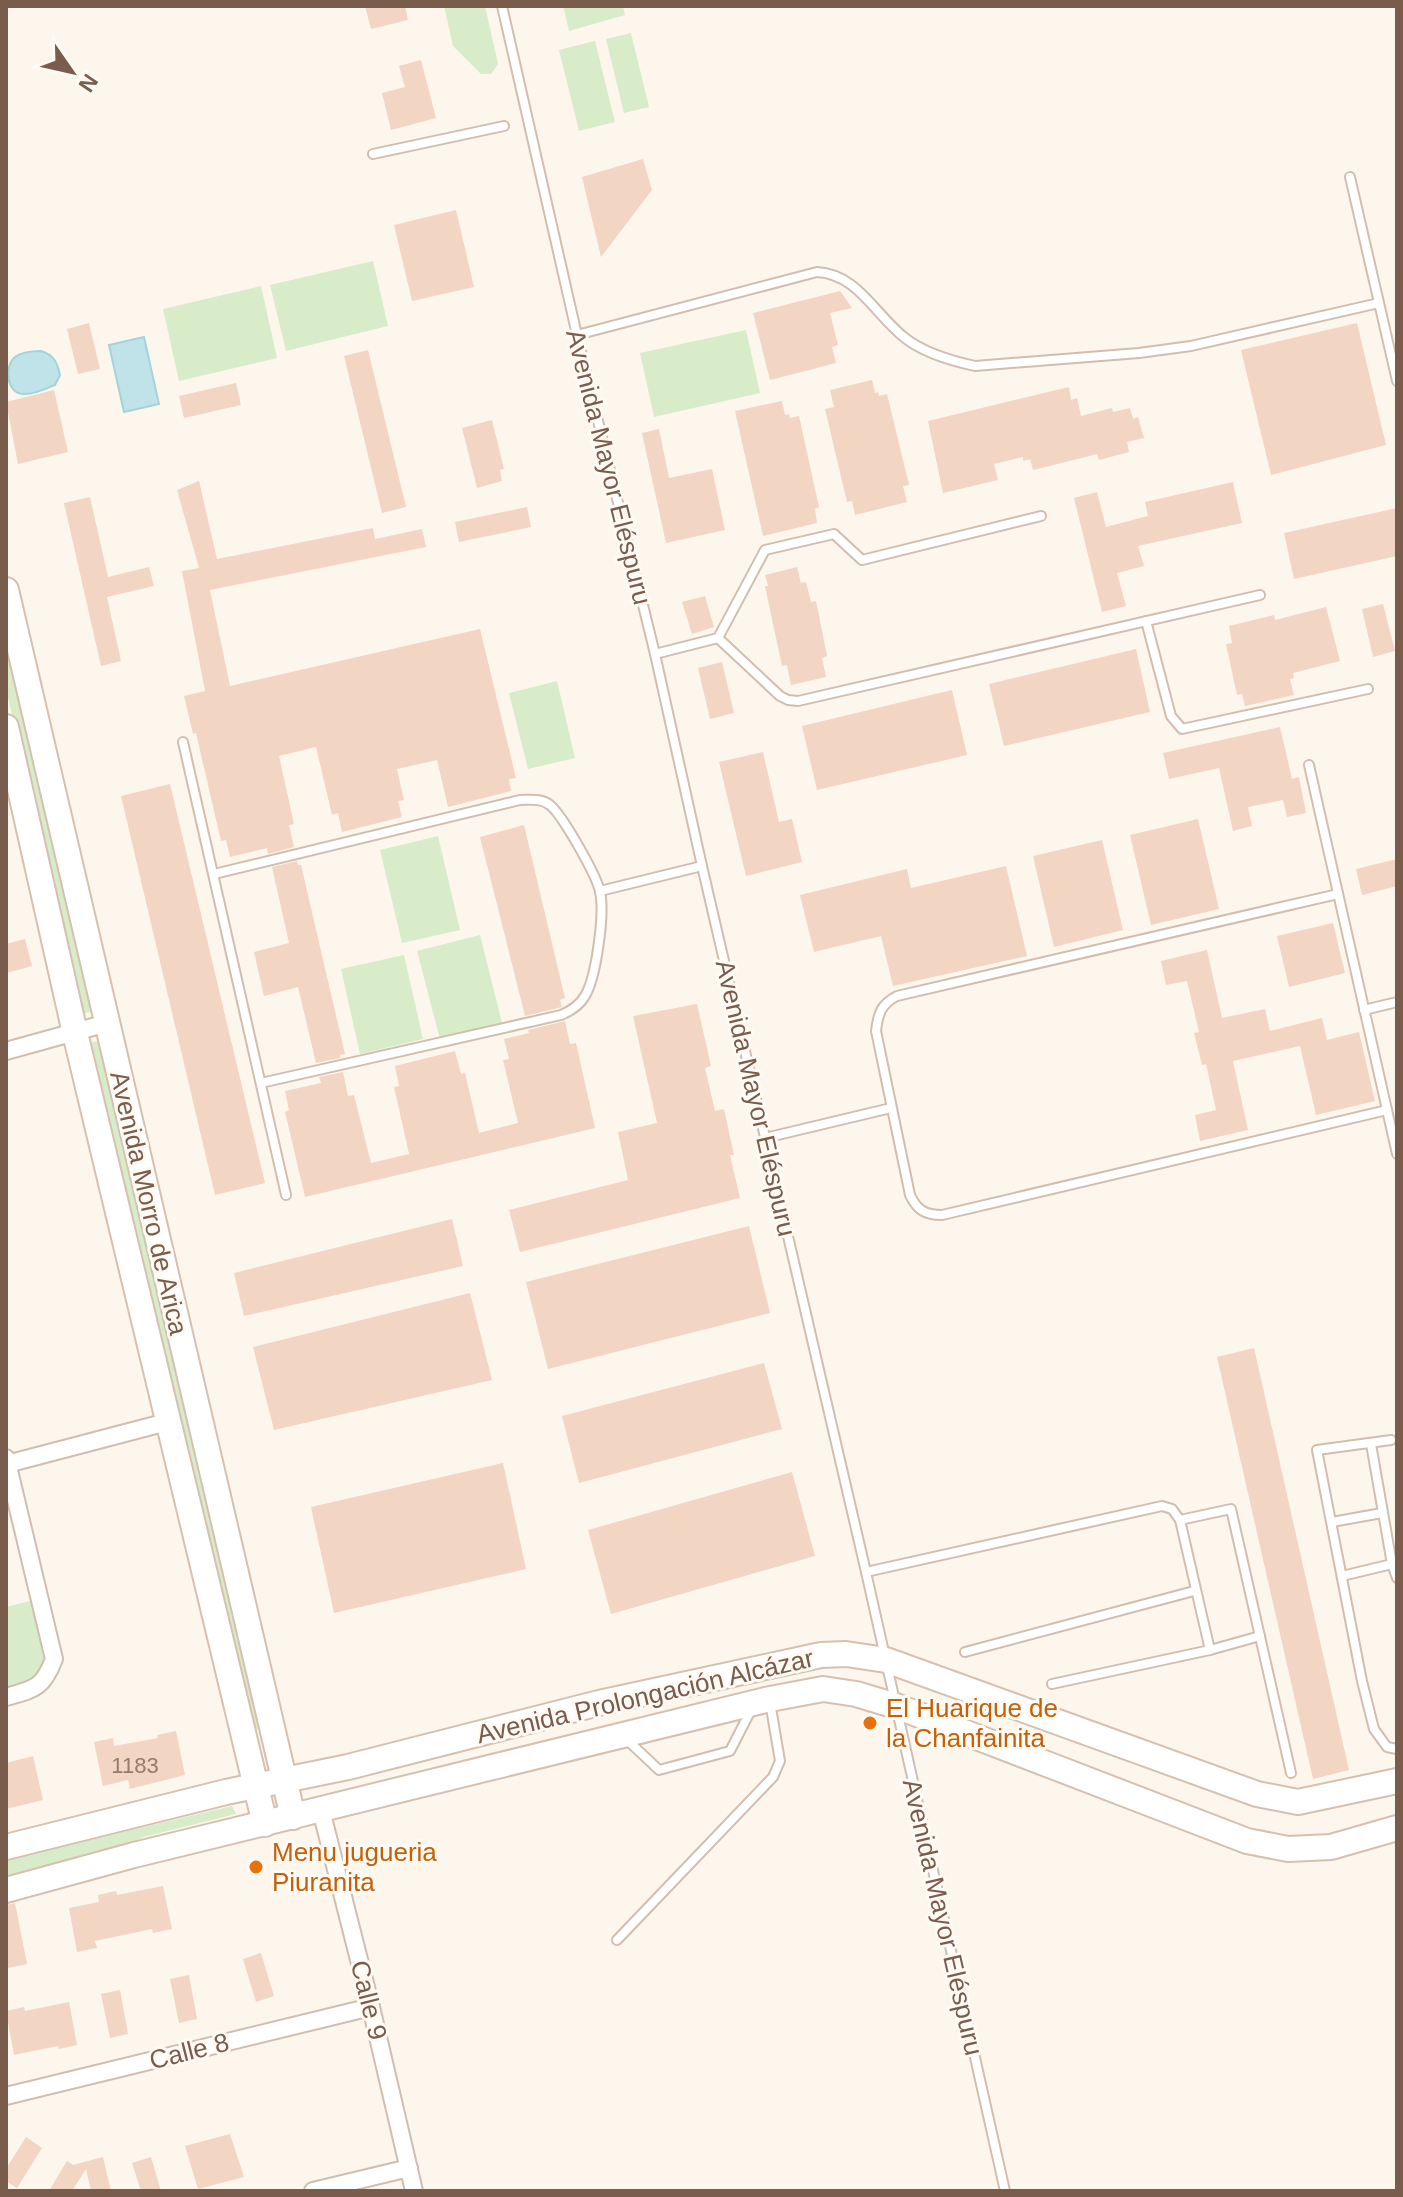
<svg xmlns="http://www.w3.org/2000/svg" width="1403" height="2197" font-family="Helvetica,sans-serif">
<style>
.green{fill:#d8ecc9}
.water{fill:#bfe3e8;stroke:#a5d3da;stroke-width:2}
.building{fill:#f3d5c3}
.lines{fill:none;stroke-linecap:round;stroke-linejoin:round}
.lane-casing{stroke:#d1beb0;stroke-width:12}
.street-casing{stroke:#d1beb0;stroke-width:20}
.secondary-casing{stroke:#d6c0b0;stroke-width:28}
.lane{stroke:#fff;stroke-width:8}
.street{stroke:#fff;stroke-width:16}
.secondary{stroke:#fff;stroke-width:24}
.food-dot{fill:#e8710a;stroke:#fffaf3;stroke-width:3}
.labels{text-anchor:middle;stroke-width:6;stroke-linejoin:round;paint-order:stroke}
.number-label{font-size:22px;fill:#987a6a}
.street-label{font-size:26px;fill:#7a5c4d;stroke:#fffaf3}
.food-label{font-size:26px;fill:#c56008;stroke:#fffaf3;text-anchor:start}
</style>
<rect width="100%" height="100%" fill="#fdf6ec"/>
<g class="green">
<path d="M 444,6 L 485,6 L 498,64 L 491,74 L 481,74 L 453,46 Z"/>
<path d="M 563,6 L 623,6 L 625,15 L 569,31 Z"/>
<path d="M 631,33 L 649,107 L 624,113 L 606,39 Z"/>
<path d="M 595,41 L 615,122 L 579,131 L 559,50 Z"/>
<path d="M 373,261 L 388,326 L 286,351 L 270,285 Z"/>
<path d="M 261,286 L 277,358 L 179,381 L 163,309 Z"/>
<path d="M 746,330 L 760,393 L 654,417 L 640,353 Z"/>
<path d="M 6,615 L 97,1010 L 82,1014 L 6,689 Z"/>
<path d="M 557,681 L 575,758 L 528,769 L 509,693 Z"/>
<path d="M 438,836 L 460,930 L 402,943 L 380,850 Z"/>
<path d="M 480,935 L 502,1023 L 440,1039 L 417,951 Z"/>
<path d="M 404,955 L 423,1039 L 360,1054 L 341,969 Z"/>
<path d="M 103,1040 L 263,1728 L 249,1731 L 89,1043 Z"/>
<path d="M 34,1600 C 39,1622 58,1670 31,1684 C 24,1688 14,1689 6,1691 L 6,1607 Z"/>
<path d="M 232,1806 L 236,1814 L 143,1837 L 127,1846 L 6,1877 L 6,1860 Z"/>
</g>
<g class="water">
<path d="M 144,337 L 159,404 L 124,412 L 109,345 Z"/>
<path d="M 41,351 C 54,355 57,362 60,375 L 55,385 C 46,389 33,395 23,394 C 6,393 4,366 15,357 C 22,352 33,351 41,351 Z"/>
</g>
<g class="building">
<path d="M 365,6 L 405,6 L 408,20 L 371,29 Z"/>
<path d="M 421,60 L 436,118 L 391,130 L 382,93 L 405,87 L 399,66 Z"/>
<path d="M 643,159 L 652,190 L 601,257 L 582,177 Z"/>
<path d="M 456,210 L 474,287 L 412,301 L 394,225 Z"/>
<path d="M 840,291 L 852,308 L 830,313 L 838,345 L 832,347 L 836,363 L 770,380 L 753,313 Z"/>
<path d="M 89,323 L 100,369 L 78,374 L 67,329 Z"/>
<path d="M 1357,323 L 1386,445 L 1271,475 L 1241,350 Z"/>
<path d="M 368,350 L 406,507 L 382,513 L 344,356 Z"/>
<path d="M 872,380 L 875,393 L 878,392 L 879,396 L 887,394 L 909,485 L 903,486 L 907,502 L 855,515 L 852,501 L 847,502 L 825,409 L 834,407 L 830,390 Z"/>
<path d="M 236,383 L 241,405 L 184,418 L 179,396 Z"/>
<path d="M 1069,387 L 1071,400 L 1077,398 L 1081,416 L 1112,408 L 1113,412 L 1130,408 L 1133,419 L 1138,417 L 1144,438 L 1127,442 L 1129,452 L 1099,460 L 1097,454 L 1033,470 L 1030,459 L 1023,461 L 1023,457 L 994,464 L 998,480 L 943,493 L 928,421 Z"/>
<path d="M 54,390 L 68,452 L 18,464 L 6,402 Z"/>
<path d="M 782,401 L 785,415 L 789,414 L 790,418 L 799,416 L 819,507 L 815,509 L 817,523 L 763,536 L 735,411 Z"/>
<path d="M 492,420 L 504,469 L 500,470 L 502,481 L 477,488 L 462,428 Z"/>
<path d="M 659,429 L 669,478 L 712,469 L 725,530 L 666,543 L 642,433 Z"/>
<path d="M 199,481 L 217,559 L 373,528 L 375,539 L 422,529 L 426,547 L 210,590 L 230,686 L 480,629 L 516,778 L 509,779 L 511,791 L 448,807 L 437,760 L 397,769 L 404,800 L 398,801 L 402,817 L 342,832 L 338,813 L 332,815 L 316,747 L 279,756 L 294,824 L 289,825 L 294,847 L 268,854 L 267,848 L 230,857 L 226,840 L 221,841 L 196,733 L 193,734 L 184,696 L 205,691 L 182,571 L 199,568 L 177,490 Z"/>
<path d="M 1233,482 L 1242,523 L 1138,546 L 1144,566 L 1117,573 L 1126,606 L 1102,612 L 1074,498 L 1097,492 L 1106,527 L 1148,516 L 1145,502 Z"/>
<path d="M 90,497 L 108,577 L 149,567 L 154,586 L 107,597 L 121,661 L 101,666 L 64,503 Z"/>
<path d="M 527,507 L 531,527 L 459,542 L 455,522 Z"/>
<path d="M 1397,508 L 1397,556 L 1294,579 L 1284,533 Z"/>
<path d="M 797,567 L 801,583 L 806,582 L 811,602 L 816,601 L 827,656 L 822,658 L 826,677 L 791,685 L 787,665 L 782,666 L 765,586 L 768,586 L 765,575 Z"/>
<path d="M 705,596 L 714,627 L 692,634 L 682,602 Z"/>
<path d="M 1383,604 L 1395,651 L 1373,657 L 1362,609 Z"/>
<path d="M 1326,607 L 1340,661 L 1293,673 L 1294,678 L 1290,679 L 1294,695 L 1245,706 L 1242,694 L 1237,695 L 1226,644 L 1232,643 L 1229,626 L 1274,615 L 1275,620 Z"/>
<path d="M 1136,649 L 1150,712 L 1004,746 L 989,684 Z"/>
<path d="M 722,662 L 734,713 L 710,719 L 698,668 Z"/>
<path d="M 952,690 L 967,755 L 817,790 L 802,726 Z"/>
<path d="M 1280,727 L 1292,779 L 1299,777 L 1306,813 L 1287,817 L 1283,800 L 1248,807 L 1252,826 L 1233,831 L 1219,768 L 1169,779 L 1163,753 Z"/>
<path d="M 763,752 L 779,822 L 792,819 L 802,862 L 746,876 L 719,762 Z"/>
<path d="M 170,784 L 265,1183 L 215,1195 L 121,796 Z"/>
<path d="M 1198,819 L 1219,909 L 1151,925 L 1130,835 Z"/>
<path d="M 524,825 L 565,998 L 560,1000 L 562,1007 L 525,1016 L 480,837 Z"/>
<path d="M 1102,840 L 1123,930 L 1054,947 L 1033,856 Z"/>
<path d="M 1397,859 L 1397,886 L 1362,895 L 1356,869 Z"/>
<path d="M 297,861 L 298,865 L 301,865 L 345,1054 L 340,1055 L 340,1058 L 316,1063 L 298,987 L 264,996 L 254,952 L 289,943 L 272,867 Z"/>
<path d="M 1006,866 L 1027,956 L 893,986 L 881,936 L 814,952 L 800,895 L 907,869 L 911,888 Z"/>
<path d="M 1333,923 L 1345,973 L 1289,987 L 1277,936 Z"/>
<path d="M 25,939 L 32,966 L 6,973 L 6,944 Z"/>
<path d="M 1207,950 L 1222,1018 L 1265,1009 L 1270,1031 L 1322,1018 L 1327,1040 L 1359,1032 L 1375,1101 L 1316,1115 L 1300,1046 L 1233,1061 L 1248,1130 L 1200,1141 L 1195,1115 L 1216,1110 L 1206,1064 L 1202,1065 L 1194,1033 L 1199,1032 L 1187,981 L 1166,985 L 1161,961 Z"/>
<path d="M 697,1004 L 711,1066 L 705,1068 L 715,1111 L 724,1109 L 734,1155 L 730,1155 L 740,1198 L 520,1252 L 509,1210 L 628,1180 L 618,1132 L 657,1123 L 633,1016 Z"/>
<path d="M 565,1021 L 570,1044 L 576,1043 L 595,1128 L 305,1197 L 285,1112 L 289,1110 L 285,1091 L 321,1083 L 319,1077 L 343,1072 L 348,1096 L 354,1095 L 371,1163 L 409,1154 L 394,1087 L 399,1086 L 395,1066 L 455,1051 L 461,1074 L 465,1073 L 479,1133 L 518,1123 L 503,1060 L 509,1059 L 504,1039 L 529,1033 L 528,1030 Z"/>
<path d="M 452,1219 L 463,1266 L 244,1316 L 234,1273 Z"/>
<path d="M 749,1226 L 770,1313 L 548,1369 L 526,1282 Z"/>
<path d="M 470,1293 L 492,1380 L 274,1430 L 253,1347 Z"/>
<path d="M 1254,1348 L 1349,1770 L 1313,1779 L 1217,1357 Z"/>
<path d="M 764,1363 L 782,1429 L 579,1483 L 562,1416 Z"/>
<path d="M 503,1463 L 526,1569 L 334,1613 L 311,1507 Z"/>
<path d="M 792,1472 L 815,1556 L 611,1614 L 588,1530 Z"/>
<path d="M 176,1731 L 185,1775 L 130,1789 L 128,1780 L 103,1786 L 94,1742 L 113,1738 L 114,1746 L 158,1738 L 157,1735 Z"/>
<path d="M 33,1756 L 43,1800 L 6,1809 L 6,1763 Z"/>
<path d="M 163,1886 L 172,1929 L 153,1933 L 152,1929 L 95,1941 L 97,1948 L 77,1952 L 69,1908 L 99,1902 L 98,1895 L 116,1891 L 117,1895 Z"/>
<path d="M 15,1903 L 27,1964 L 8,1968 L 6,1905 Z"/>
<path d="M 261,1953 L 274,1996 L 256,2002 L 243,1959 Z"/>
<path d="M 189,1975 L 197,2019 L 179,2023 L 170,1979 Z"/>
<path d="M 120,1990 L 128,2034 L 110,2038 L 101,1994 Z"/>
<path d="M 69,2002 L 77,2045 L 59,2049 L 58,2046 L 14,2055 L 6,2011 L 24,2007 L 25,2011 Z"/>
<path d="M 230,2134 L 244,2177 L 198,2189 L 185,2146 Z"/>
<path d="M 26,2137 L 42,2148 L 17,2188 L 6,2181 L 6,2169 Z"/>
<path d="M 103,2157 L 111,2191 L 91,2191 L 86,2169 L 72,2191 L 49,2191 L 67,2161 L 73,2165 Z"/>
<path d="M 151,2157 L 161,2191 L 141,2191 L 132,2163 Z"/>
</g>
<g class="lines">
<defs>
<g id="lane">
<path d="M 502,6 L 577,335 L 655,654 L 702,866 L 866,1572 L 1005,2191"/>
<path d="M 373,154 L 504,126"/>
<path d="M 1350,177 L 1397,381"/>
<path d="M 577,335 L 817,272 C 858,274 875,315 905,338 C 924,353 952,361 975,366 L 1139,353 L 1191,346 L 1379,303"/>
<path d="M 1146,621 L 1171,716 L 1182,729 L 1368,689"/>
<path d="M 718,638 L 765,550 L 834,534 L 862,560 L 1041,516"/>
<path d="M 655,654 L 718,638 L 780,696 L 788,700 L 798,701 L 1260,595"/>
<path d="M 183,742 L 286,1195"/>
<path d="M 1309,765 L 1397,1154"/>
<path d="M 214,874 L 520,800 C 531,800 541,798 550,805 C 563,816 597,876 600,892 C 605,914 596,978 585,996 C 579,1006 571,1011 561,1015 L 261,1083"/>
<path d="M 600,891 L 702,866"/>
<path d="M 1338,894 L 897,996 C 881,1004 878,1014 876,1031 L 910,1195 C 917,1210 925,1215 942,1215 L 1387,1110"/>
<path d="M 1364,1010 L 1397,1002"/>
<path d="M 765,1138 L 891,1108"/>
<path d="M 1391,1440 L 1317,1450 L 1362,1681 L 1374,1729 L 1387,1747 L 1397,1749"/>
<path d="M 1371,1444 L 1392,1564 L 1397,1578"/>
<path d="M 1180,1520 L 1231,1509 L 1291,1773"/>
<path d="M 1332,1522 L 1382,1513"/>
<path d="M 866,1572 L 1162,1506 L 1172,1509 L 1180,1520 L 1210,1650"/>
<path d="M 1342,1576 L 1392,1564"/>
<path d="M 965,1652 L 1194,1591"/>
<path d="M 1052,1684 L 1210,1650 L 1260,1636"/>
<path d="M 625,1738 L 659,1770 L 730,1751 L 751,1710"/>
<path d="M 617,1940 L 773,1777 L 780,1761 L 770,1702"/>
</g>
<g id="street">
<path d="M 6,1051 L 107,1023"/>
<path d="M 6,1458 L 54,1659 C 43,1688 35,1689 6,1697"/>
<path d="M 7,1464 L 167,1422"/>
<path d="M 321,1810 L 371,2007 L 414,2191"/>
<path d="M 6,2096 L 371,2007"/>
<path d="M 313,2191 L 409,2168"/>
</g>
<g id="secondary">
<path d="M 6,590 L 293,1817"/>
<path d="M 6,727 L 75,1033 L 265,1824"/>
<path d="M 6,1847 L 226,1792 L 348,1767 L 599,1703 L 821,1655 L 846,1654 L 886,1660 L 1257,1794 L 1298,1802 L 1397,1781"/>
<path d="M 6,1890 L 134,1855 L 770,1699 L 823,1689 L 856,1694 L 896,1706 L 1247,1841 L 1288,1849 L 1331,1847 L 1397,1828"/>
</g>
</defs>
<use href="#lane" class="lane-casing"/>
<use href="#street" class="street-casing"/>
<use href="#secondary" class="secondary-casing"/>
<use href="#lane" class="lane"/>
<use href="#street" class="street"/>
<use href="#secondary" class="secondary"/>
</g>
<g class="food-dot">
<circle cx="870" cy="1723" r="8"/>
<circle cx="256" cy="1867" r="8"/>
</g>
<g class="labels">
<g class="number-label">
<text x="135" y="1773">1183</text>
</g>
<g class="street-label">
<text transform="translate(609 467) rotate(76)" y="9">Avenida Mayor Eléspuru</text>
<text transform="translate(756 1098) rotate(77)" y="9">Avenida Mayor Eléspuru</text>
<text transform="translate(149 1203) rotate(77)" y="9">Avenida Morro de Arica</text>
<text transform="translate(645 1696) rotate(-13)" y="9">Avenida Prolongación Alcázar</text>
<text transform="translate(943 1917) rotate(77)" y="9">Avenida Mayor Eléspuru</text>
<text transform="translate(369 2000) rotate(76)" y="9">Calle 9</text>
<text transform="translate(189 2051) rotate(-14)" y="9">Calle 8</text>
</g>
<g class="food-label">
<text x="886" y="1717">El Huarique de<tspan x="886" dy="30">la Chanfainita</tspan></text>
<text x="272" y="1861">Menu jugueria<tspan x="272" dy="30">Piuranita</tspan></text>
</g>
</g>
<rect width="1403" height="2197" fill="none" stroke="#7a5c4d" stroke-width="16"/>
<g transform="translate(72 72) rotate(124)" stroke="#fffaf3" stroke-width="6" paint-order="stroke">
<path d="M0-6L14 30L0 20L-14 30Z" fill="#7a5c4d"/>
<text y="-12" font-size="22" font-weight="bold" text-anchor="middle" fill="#7a5c4d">N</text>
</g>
</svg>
